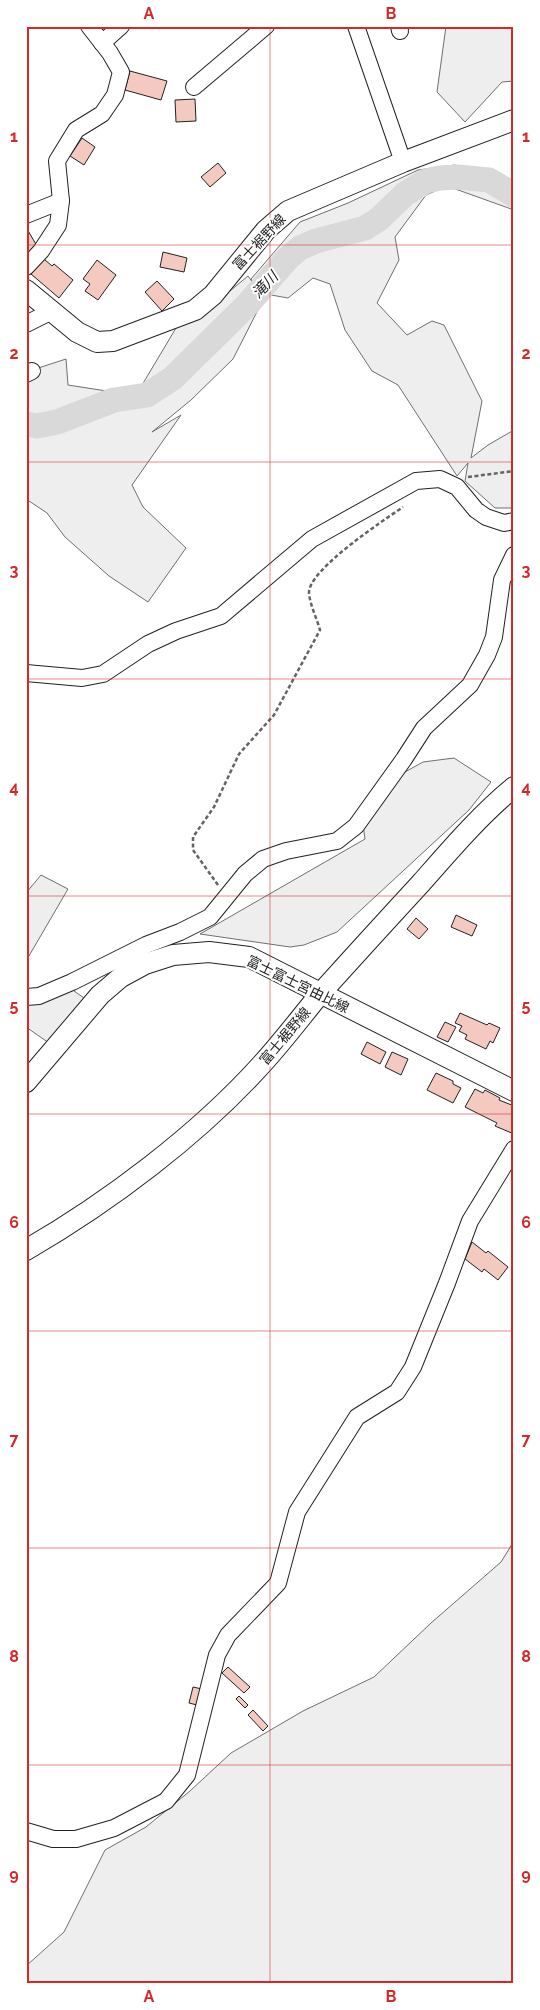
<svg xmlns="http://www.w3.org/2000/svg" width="540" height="2010" font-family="Raleway,'Noto Sans JP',sans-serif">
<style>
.green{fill:#eee;stroke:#6f6f6f}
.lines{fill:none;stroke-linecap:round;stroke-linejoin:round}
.river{stroke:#d9d9d9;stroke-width:25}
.building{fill:#f3c9c0;stroke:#222}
.minor-casing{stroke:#222;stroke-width:18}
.major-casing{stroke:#222;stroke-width:22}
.path{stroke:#646464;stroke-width:2.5;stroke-dasharray:4 2.5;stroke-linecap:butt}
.minor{stroke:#fff;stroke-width:16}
.major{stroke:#fff;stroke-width:20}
.grid{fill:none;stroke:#d62828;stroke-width:1;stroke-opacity:0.55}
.labels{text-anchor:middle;stroke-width:4;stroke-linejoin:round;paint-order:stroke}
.street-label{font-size:14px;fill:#222;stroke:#fff}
.water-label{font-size:15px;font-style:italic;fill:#222;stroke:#fff}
.neatline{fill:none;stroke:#d62828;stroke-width:2}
.grid-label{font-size:16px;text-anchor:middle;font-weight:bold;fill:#d62828}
</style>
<rect width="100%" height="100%" fill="#fff"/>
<g class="green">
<path d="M 446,26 L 514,26 L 514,81 L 502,82 L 465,122 L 437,92 Z"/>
<path d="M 455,165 L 476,175 L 514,206 L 514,210 L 447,186 L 426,195 L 395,237 L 399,260 L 377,303 L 407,335 L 432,321 L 444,325 L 482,401 L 471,458 L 488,445 L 514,430 L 514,508 L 495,508 L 465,481 L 468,463 L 457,476 L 398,385 L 372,371 L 345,330 L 330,284 L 313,278 L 288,298 L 260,293 L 264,298 L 233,359 L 191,400 L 152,432 L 181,415 L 132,485 L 143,507 L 186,548 L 148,602 L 109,576 L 65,537 L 47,513 L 26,499 L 26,372 L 66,359 L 68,385 L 113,392 L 142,385 L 176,328 L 201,315 L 248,276 L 253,283 L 251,279 L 300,222 L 348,203 L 418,170 Z"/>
<path d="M 454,758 L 491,782 L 469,810 L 337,932 L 304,945 L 290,947 L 200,934 L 365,839 L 361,809 L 403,773 L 423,762 Z"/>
<path d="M 41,875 L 68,889 L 26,961 L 26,893 Z"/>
<path d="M 60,981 L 84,998 L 49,1043 L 26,1027 L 26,992 Z"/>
<path d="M 514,1541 L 514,1984 L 26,1984 L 26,1966 L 64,1932 L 105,1850 L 146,1827 L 190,1791 L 231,1753 L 303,1711 L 374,1677 L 431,1623 L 501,1562 Z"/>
</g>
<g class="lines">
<path class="river" d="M 26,424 L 37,426 L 57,422 L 114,400 L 147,395 L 173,378 L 247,305 L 288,258 L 300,248 L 316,241 L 365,228 L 379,219 L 405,194 L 426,181 L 440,178 L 458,177 L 489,180 L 514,195"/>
</g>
<g class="building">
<path d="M 130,71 L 167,81 L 161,100 L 125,90 Z"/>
<path d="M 195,99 L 196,121 L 176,122 L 175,100 Z"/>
<path d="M 82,138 L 95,147 L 84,165 L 70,156 Z"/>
<path d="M 218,163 L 226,173 L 210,187 L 201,177 Z"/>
<path d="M 27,229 L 40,251 L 26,259 L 26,230 Z"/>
<path d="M 163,252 L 187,258 L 184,272 L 160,267 Z"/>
<path d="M 44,259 L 52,266 L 54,264 L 73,280 L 59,298 L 31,274 Z"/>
<path d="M 97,260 L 116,275 L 98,300 L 85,291 L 90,284 L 83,279 Z"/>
<path d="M 157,281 L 174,299 L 162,311 L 145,292 Z"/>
<path d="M 456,915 L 477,925 L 472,936 L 451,927 Z"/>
<path d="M 416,918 L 428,929 L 419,939 L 407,929 Z"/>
<path d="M 460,1013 L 487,1025 L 489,1023 L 500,1028 L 493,1043 L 490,1041 L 486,1049 L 465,1039 L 467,1035 L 459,1031 L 462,1026 L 455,1023 Z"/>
<path d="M 445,1022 L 456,1027 L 448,1042 L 437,1037 Z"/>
<path d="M 367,1042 L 386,1052 L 380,1064 L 361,1054 Z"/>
<path d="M 392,1052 L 408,1059 L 401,1075 L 385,1067 Z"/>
<path d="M 436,1073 L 453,1081 L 453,1084 L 461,1088 L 453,1103 L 427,1090 Z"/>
<path d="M 475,1089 L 483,1093 L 485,1090 L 500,1098 L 499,1100 L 514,1106 L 514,1134 L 495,1126 L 497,1123 L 465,1107 Z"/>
<path d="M 472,1242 L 486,1253 L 488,1251 L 508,1267 L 498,1280 L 484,1269 L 482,1272 L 465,1259 Z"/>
<path d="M 228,1667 L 250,1687 L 244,1693 L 222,1673 Z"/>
<path d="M 193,1687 L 202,1689 L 197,1705 L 189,1703 Z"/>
<path d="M 239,1696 L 248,1705 L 245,1708 L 236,1699 Z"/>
<path d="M 253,1710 L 268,1726 L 263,1731 L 248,1715 Z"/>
</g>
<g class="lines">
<defs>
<g id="minor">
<path d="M 356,26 L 403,162"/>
<path d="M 399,26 L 400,31"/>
<path d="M 102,43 L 121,26"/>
<path d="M 194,87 L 266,26"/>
<path d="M 26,215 L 61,201"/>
<path d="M 26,267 L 41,251 L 58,225 L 61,201 L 57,161 L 76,130 L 102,114 L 115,95 L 121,72 L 110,53 L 89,26"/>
<path d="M 26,324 L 52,311"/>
<path d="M 26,374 L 32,371"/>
<path d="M 26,673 L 82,678 L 103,674 L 148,644 L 176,631 L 221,616 L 312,539 L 416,481 L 440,479 L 457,487 L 476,510 L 486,517 L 504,523 L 514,521"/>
<path d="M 26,997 L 39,996 L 72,982 L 146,945 L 180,932 L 210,917 L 245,874 L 263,859 L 286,851 L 337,841 L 356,826 L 404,759 L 424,728 L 470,685 L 487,655 L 494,637 L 502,580 L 514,555"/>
<path d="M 26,1831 L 53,1839 L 76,1839 L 114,1828 L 166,1801 L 187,1775 L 217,1655 L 228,1635 L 278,1583 L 297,1512 L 357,1417 L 397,1392 L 413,1367 L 447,1283 L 470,1221 L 514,1149"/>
</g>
<g id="major">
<path d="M 26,290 L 77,332 L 97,342 L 113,341 L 195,310 L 213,295 L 266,230 L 288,211 L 403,162 L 514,120"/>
<path d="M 26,1082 L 100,995 L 121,977 L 145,964 L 173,955 L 209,952 L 249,957 L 514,1091"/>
<path d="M 26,1250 C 109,1202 198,1135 262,1064 C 283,1041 301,1017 320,994 C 354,956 388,919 422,882 C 451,849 480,815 514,787"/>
</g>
</defs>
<use href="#minor" class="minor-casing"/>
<use href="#major" class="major-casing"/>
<g class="path">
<path d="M 468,477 L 514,471"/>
<path d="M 218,885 L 193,850 L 193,837 L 214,807 L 239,754 L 274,715 L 320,630 C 317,619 310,605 309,593 C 308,570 384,520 403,507"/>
</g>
<use href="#minor" class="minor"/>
<use href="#major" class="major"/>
</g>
<path class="grid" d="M 270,26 L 270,1984M 26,245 L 514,245M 26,462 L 514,462M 26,679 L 514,679M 26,896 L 514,896M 26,1114 L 514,1114M 26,1331 L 514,1331M 26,1548 L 514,1548M 26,1765 L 514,1765"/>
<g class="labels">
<g class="street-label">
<text transform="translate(259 242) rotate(-47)" y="5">富士裾野線</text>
<text transform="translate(298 984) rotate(26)" y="5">富士富士宮由比線</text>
<text transform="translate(285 1036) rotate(-50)" y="5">富士裾野線</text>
</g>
<g class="water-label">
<text transform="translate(265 285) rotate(-46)" y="5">滝川</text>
</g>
</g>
<rect width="540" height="2010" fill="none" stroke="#ffffff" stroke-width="55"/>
<rect x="28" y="28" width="484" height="1954" class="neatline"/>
<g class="grid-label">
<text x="149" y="19">A</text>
<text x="391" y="19">B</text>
<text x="14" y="142">1</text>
<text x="526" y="142">1</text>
<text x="14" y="359">2</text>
<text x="526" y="359">2</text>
<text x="14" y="576">3</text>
<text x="526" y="576">3</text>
<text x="14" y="793">4</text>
<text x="526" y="793">4</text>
<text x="14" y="1011">5</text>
<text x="526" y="1011">5</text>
<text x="14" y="1228">6</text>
<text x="526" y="1228">6</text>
<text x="14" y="1445">7</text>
<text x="526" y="1445">7</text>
<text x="14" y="1662">8</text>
<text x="526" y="1662">8</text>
<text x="14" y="1880">9</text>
<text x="526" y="1880">9</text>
<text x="149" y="2002">A</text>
<text x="391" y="2002">B</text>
</g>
</svg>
